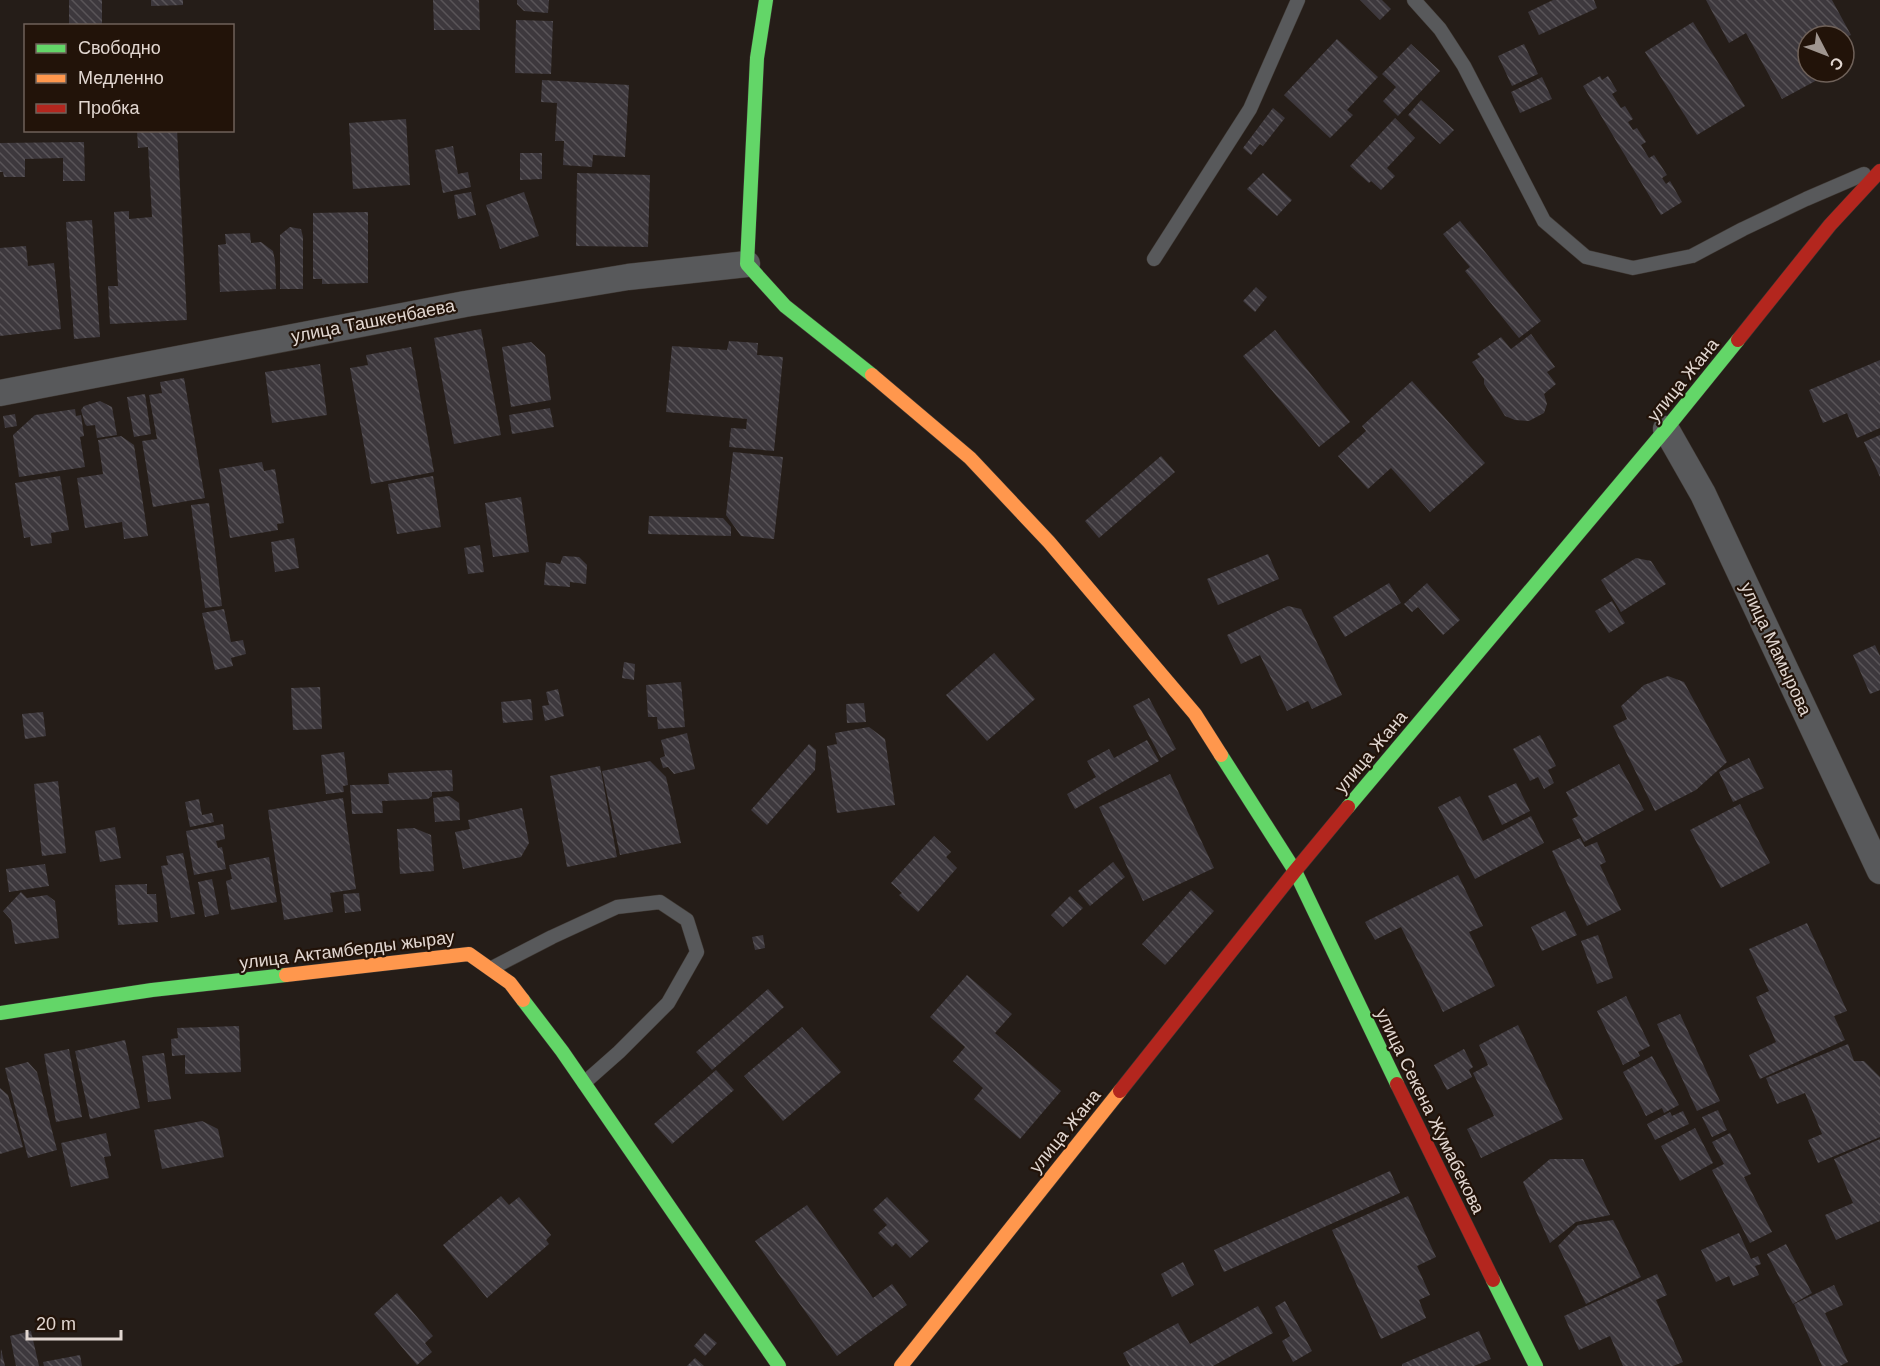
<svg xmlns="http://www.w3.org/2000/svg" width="1880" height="1366" font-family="Helvetica,sans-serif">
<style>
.building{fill:url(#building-back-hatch)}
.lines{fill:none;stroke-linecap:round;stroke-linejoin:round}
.lane-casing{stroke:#3f3833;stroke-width:15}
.street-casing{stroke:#3f3833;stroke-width:27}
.fast-casing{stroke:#3f3833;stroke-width:15}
.slow-casing{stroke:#3f3833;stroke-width:15}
.jam-casing{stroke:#3f3833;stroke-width:15}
.lane{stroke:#58595b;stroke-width:14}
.street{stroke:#58595b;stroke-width:26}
.fast{stroke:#63d668;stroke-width:14}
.slow{stroke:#ff974d;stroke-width:14}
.jam{stroke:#b3261e;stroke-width:14}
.labels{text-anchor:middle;stroke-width:4.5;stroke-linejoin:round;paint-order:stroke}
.street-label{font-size:18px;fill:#e2d7d1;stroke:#221309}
</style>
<defs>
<pattern id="building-back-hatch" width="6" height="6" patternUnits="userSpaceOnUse" patternTransform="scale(1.5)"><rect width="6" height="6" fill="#3d383d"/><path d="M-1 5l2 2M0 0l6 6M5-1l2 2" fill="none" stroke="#595458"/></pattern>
</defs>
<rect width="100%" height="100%" fill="#251d18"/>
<g class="building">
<rect x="69" y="0" width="33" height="26"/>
<path d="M 151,0 L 183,0 L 183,5 L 151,6 Z"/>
<path d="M 433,0 L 479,0 L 480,30 L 434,30 Z"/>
<path d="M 517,0 L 549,0 L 548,13 L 524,11 L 517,4 Z"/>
<path d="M 1360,0 L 1382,0 L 1391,9 L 1380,20 Z"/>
<path d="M 1553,0 L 1594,0 L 1597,8 L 1539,35 L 1528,12 Z"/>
<path d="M 1706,0 L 1832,0 L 1851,35 L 1844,38 L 1844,36 L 1808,36 L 1808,72 L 1832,72 L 1782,99 L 1746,33 L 1729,43 Z"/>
<path d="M 516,20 L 553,21 L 551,74 L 515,73 Z"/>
<path d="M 1693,22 L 1745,106 L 1697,135 L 1645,52 Z"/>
<path d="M 1337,39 L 1378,77 L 1347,110 L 1353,115 L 1330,138 L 1284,95 Z"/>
<path d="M 1411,44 L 1440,71 L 1398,116 L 1383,101 L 1396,87 L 1382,74 Z"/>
<path d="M 1524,44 L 1538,74 L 1512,86 L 1498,56 Z"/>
<path d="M 1600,76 L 1602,80 L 1608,76 L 1617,91 L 1612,94 L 1621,108 L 1625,106 L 1633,119 L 1628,122 L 1633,130 L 1637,128 L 1646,142 L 1641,145 L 1649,158 L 1654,155 L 1667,175 L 1662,178 L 1666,184 L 1670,181 L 1682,202 L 1661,215 L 1583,86 Z"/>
<path d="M 1542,77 L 1552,99 L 1520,113 L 1511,92 Z"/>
<path d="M 542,80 L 629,85 L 625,157 L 593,155 L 592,167 L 563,165 L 564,141 L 555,141 L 557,103 L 541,102 Z"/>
<path d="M 1421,100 L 1454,130 L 1440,144 L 1408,115 Z"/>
<path d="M 1273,108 L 1285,118 L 1263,146 L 1260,144 L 1251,155 L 1243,148 Z"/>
<path d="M 1395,118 L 1415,138 L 1387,168 L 1395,176 L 1381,190 L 1371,181 L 1369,183 L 1350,166 Z"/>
<path d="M 406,119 L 410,185 L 353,189 L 349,123 Z"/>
<path d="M 137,130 L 177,130 L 187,320 L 110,324 L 108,286 L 118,286 L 114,212 L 129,211 L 129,219 L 152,217 L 148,147 L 138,148 Z"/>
<path d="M 84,142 L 85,181 L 63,181 L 63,158 L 25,159 L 25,177 L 4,177 L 3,172 L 0,172 L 0,143 Z"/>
<path d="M 453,146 L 458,174 L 468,172 L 471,187 L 443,193 L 435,150 Z"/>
<path d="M 520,153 L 542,153 L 542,179 L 520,180 Z"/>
<path d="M 577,173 L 650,175 L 648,247 L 576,246 Z"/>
<path d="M 1263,173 L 1292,200 L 1277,216 L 1247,189 Z"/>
<path d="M 471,192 L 476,215 L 458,219 L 454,195 Z"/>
<path d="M 524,192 L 539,236 L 500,249 L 486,205 Z"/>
<path d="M 368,212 L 368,283 L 322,284 L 322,279 L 313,279 L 313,213 Z"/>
<path d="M 92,220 L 100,337 L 74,339 L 66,222 Z"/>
<path d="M 1460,221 L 1541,321 L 1519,338 L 1465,271 L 1470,267 L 1443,234 Z"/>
<path d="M 290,227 L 301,229 L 303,237 L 303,289 L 280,289 L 280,235 Z"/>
<path d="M 250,233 L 251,243 L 261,242 L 273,251 L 275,261 L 276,289 L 220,292 L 218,245 L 226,244 L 225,234 Z"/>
<path d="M 26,246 L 28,266 L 54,263 L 61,329 L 0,336 L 0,248 Z"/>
<path d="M 1256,287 L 1267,297 L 1255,312 L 1243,301 Z"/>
<path d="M 481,329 L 501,435 L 454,444 L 434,338 Z"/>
<path d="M 1275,330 L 1350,422 L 1319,447 L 1243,356 Z"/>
<path d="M 1531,334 L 1555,367 L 1547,372 L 1556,384 L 1544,394 L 1547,404 L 1544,413 L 1529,421 L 1515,420 L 1505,416 L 1484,384 L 1484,379 L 1472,362 L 1480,357 L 1477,354 L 1501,337 L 1511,349 Z"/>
<path d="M 729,341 L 758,343 L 757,355 L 783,357 L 774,451 L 729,447 L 731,428 L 746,429 L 747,419 L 666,412 L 672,346 L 727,350 Z"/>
<path d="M 531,342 L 545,355 L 551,400 L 511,407 L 502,347 Z"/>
<path d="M 411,347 L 434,472 L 371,484 L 350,368 L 368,365 L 366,355 Z"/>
<path d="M 1880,360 L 1880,428 L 1857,438 L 1847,413 L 1823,423 L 1809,390 Z"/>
<path d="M 320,364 L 327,415 L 272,423 L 265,372 Z"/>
<path d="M 184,378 L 205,498 L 153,507 L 142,441 L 157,439 L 149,395 L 162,393 L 160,382 Z"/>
<path d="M 1412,381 L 1485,463 L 1430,512 L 1391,468 L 1368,489 L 1338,456 L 1366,431 L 1362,426 Z"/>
<path d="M 145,394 L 151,434 L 134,437 L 127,397 Z"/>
<path d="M 100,401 L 112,407 L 117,435 L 97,438 L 95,425 L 87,426 L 85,424 L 81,410 L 84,406 Z"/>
<path d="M 550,408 L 554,427 L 512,434 L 509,415 Z"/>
<path d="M 75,409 L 76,416 L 81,415 L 84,436 L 80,437 L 85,467 L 19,477 L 13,435 L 35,415 Z"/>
<path d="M 15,414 L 17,426 L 5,428 L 3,416 Z"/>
<path d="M 1880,435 L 1880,477 L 1864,442 Z"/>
<path d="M 121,436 L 134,445 L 148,536 L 124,539 L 122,522 L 85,528 L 77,478 L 103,474 L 98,440 Z"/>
<path d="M 733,452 L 783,457 L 774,539 L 741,536 L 726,515 Z"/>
<path d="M 1161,456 L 1175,472 L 1099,538 L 1085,521 Z"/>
<path d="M 262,462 L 264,471 L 275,469 L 284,523 L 277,524 L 278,530 L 230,538 L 219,469 Z"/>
<path d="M 60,476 L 69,530 L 51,533 L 52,543 L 31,546 L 30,537 L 24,538 L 15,483 Z"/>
<path d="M 433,476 L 441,527 L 397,534 L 388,484 Z"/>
<path d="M 521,497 L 529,552 L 493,557 L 485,503 Z"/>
<path d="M 209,503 L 222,606 L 205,608 L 191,505 Z"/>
<path d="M 649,516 L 723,518 L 731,527 L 731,536 L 648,534 Z"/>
<path d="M 294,538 L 299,568 L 275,572 L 271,542 Z"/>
<path d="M 480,545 L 484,572 L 468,574 L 464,548 Z"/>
<path d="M 1268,554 L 1279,579 L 1218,605 L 1207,579 Z"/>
<path d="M 563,556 L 579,557 L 587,565 L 586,584 L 570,582 L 570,587 L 544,585 L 546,562 L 560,564 Z"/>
<path d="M 1636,558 L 1651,561 L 1666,584 L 1621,612 L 1601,580 Z"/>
<path d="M 1389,583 L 1401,603 L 1345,637 L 1333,617 Z"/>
<path d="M 1427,583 L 1460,620 L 1443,635 L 1418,607 L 1412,612 L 1404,604 Z"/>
<path d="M 1612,601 L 1625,623 L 1609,633 L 1595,611 Z"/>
<path d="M 1288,606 L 1301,609 L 1342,695 L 1312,709 L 1308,701 L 1287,711 L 1260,655 L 1241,664 L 1227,635 Z"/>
<path d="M 224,609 L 231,642 L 243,640 L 246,654 L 231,658 L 233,666 L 215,670 L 202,613 Z"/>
<path d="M 1875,645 L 1880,656 L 1880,690 L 1870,694 L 1853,655 Z"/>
<path d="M 994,653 L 1035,699 L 987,741 L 946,695 Z"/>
<path d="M 624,662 L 635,664 L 634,680 L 622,678 Z"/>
<path d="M 1668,676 L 1684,682 L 1727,762 L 1696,790 L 1655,811 L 1613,726 L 1627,719 L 1621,706 L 1644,685 Z"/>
<path d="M 681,682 L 685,727 L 658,729 L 657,717 L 648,717 L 646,685 Z"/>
<path d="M 320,687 L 322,729 L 293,730 L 291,688 Z"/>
<path d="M 558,689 L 564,716 L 545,721 L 542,706 L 549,705 L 546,692 Z"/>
<path d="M 1149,698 L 1176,749 L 1161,758 L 1133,706 Z"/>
<path d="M 531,699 L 533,720 L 503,723 L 501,702 Z"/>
<path d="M 864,703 L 866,722 L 847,723 L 846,704 Z"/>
<path d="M 43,712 L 46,736 L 25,739 L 22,714 Z"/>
<path d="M 869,727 L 885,739 L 895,805 L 837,813 L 827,746 L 837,744 L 835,733 Z"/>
<path d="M 687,733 L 695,769 L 674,774 L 668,767 L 663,768 L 660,758 L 665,756 L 661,740 Z"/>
<path d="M 1540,735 L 1556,766 L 1548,770 L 1554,783 L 1544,789 L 1538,777 L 1530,781 L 1513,749 Z"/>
<path d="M 1147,740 L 1159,761 L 1075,809 L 1067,794 L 1096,777 L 1087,761 L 1109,749 L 1114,758 Z"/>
<path d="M 809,744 L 816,750 L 815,770 L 767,825 L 751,810 Z"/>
<path d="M 344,752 L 348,785 L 343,786 L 344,792 L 326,794 L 321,755 Z"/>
<path d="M 1749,758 L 1764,788 L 1733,802 L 1719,772 Z"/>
<path d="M 650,761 L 666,777 L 681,843 L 620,855 L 602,771 Z"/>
<path d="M 1619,764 L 1644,810 L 1584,842 L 1572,819 L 1578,816 L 1566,792 Z"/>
<path d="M 600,766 L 617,857 L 567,867 L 550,776 Z"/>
<path d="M 452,770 L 453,791 L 432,792 L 432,796 L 428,799 L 382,801 L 383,813 L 352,814 L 350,785 L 389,784 L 388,773 Z"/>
<path d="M 1170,774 L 1214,868 L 1143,901 L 1099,807 Z"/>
<path d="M 58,781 L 66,853 L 42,856 L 34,784 Z"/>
<path d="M 1516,783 L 1530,811 L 1502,825 L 1488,796 Z"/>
<path d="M 449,796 L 459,803 L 460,820 L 435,822 L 433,798 Z"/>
<path d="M 1460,796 L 1483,841 L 1531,816 L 1544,843 L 1475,879 L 1438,807 Z"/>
<path d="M 343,798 L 356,889 L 330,893 L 333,912 L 284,920 L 268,810 Z"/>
<path d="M 199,799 L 202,815 L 212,813 L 214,822 L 190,827 L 185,802 Z"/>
<path d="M 1740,804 L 1770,863 L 1721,888 L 1690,830 Z"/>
<path d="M 522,808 L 529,843 L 521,857 L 463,869 L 455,832 L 470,829 L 468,820 Z"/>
<path d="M 223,824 L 225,839 L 216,841 L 218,848 L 222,847 L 226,869 L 194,875 L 186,831 Z"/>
<path d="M 115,827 L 121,858 L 100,862 L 95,831 Z"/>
<path d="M 414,828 L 431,835 L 434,871 L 400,874 L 397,829 Z"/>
<path d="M 934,836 L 951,852 L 946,857 L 957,868 L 918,912 L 899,895 L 902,893 L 891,883 Z"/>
<path d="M 1580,838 L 1585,847 L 1597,842 L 1606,862 L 1600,865 L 1621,910 L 1587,926 L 1552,851 Z"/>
<path d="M 183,853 L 195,914 L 171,918 L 161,866 L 168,865 L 166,856 Z"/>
<path d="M 269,857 L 277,902 L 231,910 L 226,881 L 232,879 L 229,865 Z"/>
<path d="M 1113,862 L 1125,877 L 1090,906 L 1078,891 Z"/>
<path d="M 45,864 L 49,886 L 9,892 L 6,869 Z"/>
<path d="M 1458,875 L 1483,926 L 1469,932 L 1495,986 L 1443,1012 L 1401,927 L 1375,940 L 1365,922 Z"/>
<path d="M 212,879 L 219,914 L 205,917 L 198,882 Z"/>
<path d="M 147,884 L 147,894 L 156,894 L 158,922 L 118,925 L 115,885 Z"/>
<path d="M 1191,890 L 1214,911 L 1165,965 L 1142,944 Z"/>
<path d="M 21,892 L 27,898 L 47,895 L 55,901 L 59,938 L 15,944 L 11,920 L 3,911 Z"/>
<path d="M 359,893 L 361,911 L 345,913 L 343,894 Z"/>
<path d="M 1070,896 L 1083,908 L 1063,927 L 1051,915 Z"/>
<path d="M 1565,911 L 1577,935 L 1542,951 L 1531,927 Z"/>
<path d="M 1807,923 L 1847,1011 L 1834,1016 L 1845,1040 L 1760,1079 L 1749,1055 L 1776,1042 L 1756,997 L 1769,991 L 1749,949 Z"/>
<path d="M 763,935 L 765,948 L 755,950 L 752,937 Z"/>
<path d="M 1598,935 L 1613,978 L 1597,984 L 1581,941 Z"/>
<path d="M 967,975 L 1012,1014 L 995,1033 L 1061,1091 L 1020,1139 L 974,1099 L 983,1088 L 953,1061 L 965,1047 L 930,1017 Z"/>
<path d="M 768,989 L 784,1007 L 712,1070 L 696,1052 Z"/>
<path d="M 1626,996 L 1650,1046 L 1638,1052 L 1640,1056 L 1623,1065 L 1597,1011 Z"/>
<path d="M 1680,1014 L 1720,1101 L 1697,1111 L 1657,1024 Z"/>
<path d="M 1518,1025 L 1563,1119 L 1481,1158 L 1467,1129 L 1494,1116 L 1473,1073 L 1488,1065 L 1479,1045 Z"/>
<path d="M 239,1026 L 241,1072 L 185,1074 L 185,1055 L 172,1056 L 171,1039 L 178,1038 L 177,1028 Z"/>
<path d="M 802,1027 L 841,1072 L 783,1121 L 744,1076 Z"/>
<path d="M 125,1040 L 140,1108 L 90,1119 L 75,1051 Z"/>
<path d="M 1848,1044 L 1854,1061 L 1864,1061 L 1880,1077 L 1880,1137 L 1818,1163 L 1808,1140 L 1822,1134 L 1805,1093 L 1777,1104 L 1766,1078 Z"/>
<path d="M 69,1049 L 82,1117 L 56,1122 L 44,1054 Z"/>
<path d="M 1464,1049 L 1473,1067 L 1469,1070 L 1472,1077 L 1447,1090 L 1434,1065 Z"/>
<path d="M 164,1053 L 171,1099 L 148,1102 L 142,1056 Z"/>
<path d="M 1652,1056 L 1679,1105 L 1664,1113 L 1662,1108 L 1646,1116 L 1623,1072 Z"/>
<path d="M 28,1062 L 37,1072 L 57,1150 L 28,1158 L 5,1068 Z"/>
<path d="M 716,1070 L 734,1090 L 672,1144 L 654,1124 Z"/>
<path d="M 0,1088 L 8,1095 L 23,1147 L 0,1154 Z"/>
<path d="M 1718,1110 L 1727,1130 L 1712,1137 L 1702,1117 Z"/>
<path d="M 1683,1111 L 1689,1124 L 1655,1140 L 1647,1124 L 1670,1112 L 1672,1116 Z"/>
<path d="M 202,1121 L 218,1129 L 224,1157 L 162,1169 L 154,1130 Z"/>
<path d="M 1695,1128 L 1713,1163 L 1680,1181 L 1661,1146 Z"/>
<path d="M 106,1133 L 111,1156 L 104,1157 L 109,1178 L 71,1187 L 61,1143 Z"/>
<path d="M 1730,1133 L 1751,1174 L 1744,1177 L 1772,1232 L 1750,1243 L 1712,1170 L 1724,1164 L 1712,1142 Z"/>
<path d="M 1880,1139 L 1880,1221 L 1836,1240 L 1825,1215 L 1853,1203 L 1834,1159 Z"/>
<path d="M 1550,1159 L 1583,1159 L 1610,1215 L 1576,1222 L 1550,1243 L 1523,1182 Z"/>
<path d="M 1390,1171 L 1400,1193 L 1224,1272 L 1214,1250 Z"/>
<path d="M 501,1196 L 509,1205 L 519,1197 L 551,1235 L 546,1240 L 549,1244 L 487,1298 L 443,1245 Z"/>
<path d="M 1408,1196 L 1436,1257 L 1417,1266 L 1430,1295 L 1419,1300 L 1426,1318 L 1381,1339 L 1332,1230 Z"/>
<path d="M 887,1197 L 929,1241 L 910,1258 L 896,1243 L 892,1247 L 878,1233 L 887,1225 L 873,1210 Z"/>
<path d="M 807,1205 L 873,1298 L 892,1284 L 907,1305 L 837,1356 L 755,1241 Z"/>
<path d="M 1613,1220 L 1641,1277 L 1586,1304 L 1558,1246 L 1578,1225 Z"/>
<path d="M 1739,1233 L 1751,1259 L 1758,1256 L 1761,1264 L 1755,1266 L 1759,1275 L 1733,1286 L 1729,1276 L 1716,1282 L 1701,1250 Z"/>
<path d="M 1786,1244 L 1812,1293 L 1793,1304 L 1767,1254 Z"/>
<path d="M 1183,1262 L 1194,1285 L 1172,1297 L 1161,1274 Z"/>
<path d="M 1657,1274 L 1667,1295 L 1656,1300 L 1683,1362 L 1673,1366 L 1623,1366 L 1610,1336 L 1579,1350 L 1564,1316 Z"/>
<path d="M 1834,1285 L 1843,1305 L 1825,1313 L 1848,1362 L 1840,1366 L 1822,1366 L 1794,1304 Z"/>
<path d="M 397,1293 L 433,1336 L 425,1343 L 432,1352 L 417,1365 L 374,1314 Z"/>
<path d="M 1285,1301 L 1312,1351 L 1293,1362 L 1282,1341 L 1290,1336 L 1275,1307 Z"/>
<path d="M 1258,1306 L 1273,1333 L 1213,1366 L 1130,1366 L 1123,1353 L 1178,1323 L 1190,1344 Z"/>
<path d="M 31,1331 L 39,1366 L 16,1366 L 10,1336 Z"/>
<path d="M 1479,1331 L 1491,1359 L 1474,1366 L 1402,1366 L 1402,1364 Z"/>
<path d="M 705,1333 L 717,1343 L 705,1356 L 694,1346 Z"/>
<path d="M 1,1349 L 5,1366 L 0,1366 Z"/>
<path d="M 80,1355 L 82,1366 L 44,1366 L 43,1362 Z"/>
<path d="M 695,1358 L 704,1366 L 687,1366 Z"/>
</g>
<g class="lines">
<defs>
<g id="lane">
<path d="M 1414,0 L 1440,29 L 1464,66 L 1544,221 L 1586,257 L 1633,268 L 1692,256 L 1743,229 L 1806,199 L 1864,174"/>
<path d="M 1154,259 L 1250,109 L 1298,0"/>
<path d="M 492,968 L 552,937 L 617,907 L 660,902 L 687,920 L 697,952 L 668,1003 L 619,1052 L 584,1083"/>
</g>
<g id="street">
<path d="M 0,393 L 465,304 L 628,277 L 747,264"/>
<path d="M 1666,429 L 1703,494 L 1880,871"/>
</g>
<g id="fast">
<path d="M 766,0 L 757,58 L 747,264 L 785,306 L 872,375"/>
<path d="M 1221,755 L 1295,871 L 1397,1084"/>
<path d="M 1348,807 L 1666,429 L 1738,340"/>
<path d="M 523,1000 L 562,1051 L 779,1366"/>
<path d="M 0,1013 L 152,990 L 286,975"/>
<path d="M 1493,1280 L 1536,1366"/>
</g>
<g id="slow">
<path d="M 872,375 L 970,458 L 1049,542 L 1195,714 L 1221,755"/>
<path d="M 286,975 L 469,954 L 510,983 L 523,1000"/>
<path d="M 901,1366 L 1120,1091"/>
</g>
<g id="jam">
<path d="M 1738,340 L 1830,225 L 1880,171"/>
<path d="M 1397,1084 L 1493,1280"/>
<path d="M 1120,1091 L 1295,871 L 1348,807"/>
</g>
</defs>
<use href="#lane" class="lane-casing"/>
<use href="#street" class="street-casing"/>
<use href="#fast" class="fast-casing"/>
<use href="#slow" class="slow-casing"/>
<use href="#jam" class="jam-casing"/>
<use href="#lane" class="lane"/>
<use href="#street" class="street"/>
<use href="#fast" class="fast"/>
<use href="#slow" class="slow"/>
<use href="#jam" class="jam"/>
</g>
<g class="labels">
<g class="street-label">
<text transform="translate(373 321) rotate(-11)" y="6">улица Ташкенбаева</text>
<text transform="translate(1683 380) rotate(-51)" y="6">улица Жана</text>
<text transform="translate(1776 649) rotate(65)" y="6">улица Мамырова</text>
<text transform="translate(1371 752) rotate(-50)" y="6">улица Жана</text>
<text transform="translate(347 950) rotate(-7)" y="6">улица Актамберды жырау</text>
<text transform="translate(1430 1111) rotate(64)" y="6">улица Секена Жумабекова</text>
<text transform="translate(1065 1131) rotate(-51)" y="6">улица Жана</text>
</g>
</g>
<rect x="24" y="24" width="210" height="108" fill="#221309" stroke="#6f6159" stroke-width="1.5"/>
<rect x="36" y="44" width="30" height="9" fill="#63d668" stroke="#6f6159" stroke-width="1.5"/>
<text x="78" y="54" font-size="18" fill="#e2d7d1">Свободно</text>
<rect x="36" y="74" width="30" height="9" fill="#ff974d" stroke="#6f6159" stroke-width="1.5"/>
<text x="78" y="84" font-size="18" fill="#e2d7d1">Медленно</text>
<rect x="36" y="104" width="30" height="9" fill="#b3261e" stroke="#6f6159" stroke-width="1.5"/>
<text x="78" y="114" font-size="18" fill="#e2d7d1">Пробка</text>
<g transform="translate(1826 54) rotate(132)"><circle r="28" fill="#221309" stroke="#6f6159" stroke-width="1.5"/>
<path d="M0-4.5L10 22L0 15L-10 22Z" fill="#a09690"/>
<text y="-9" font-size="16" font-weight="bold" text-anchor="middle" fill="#e2d7d1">С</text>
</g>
<path d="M27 1330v9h94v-9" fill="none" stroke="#e2d7d1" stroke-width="3"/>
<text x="36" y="1330" font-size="18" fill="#e2d7d1" stroke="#221309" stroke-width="4.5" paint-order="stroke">20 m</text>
</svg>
